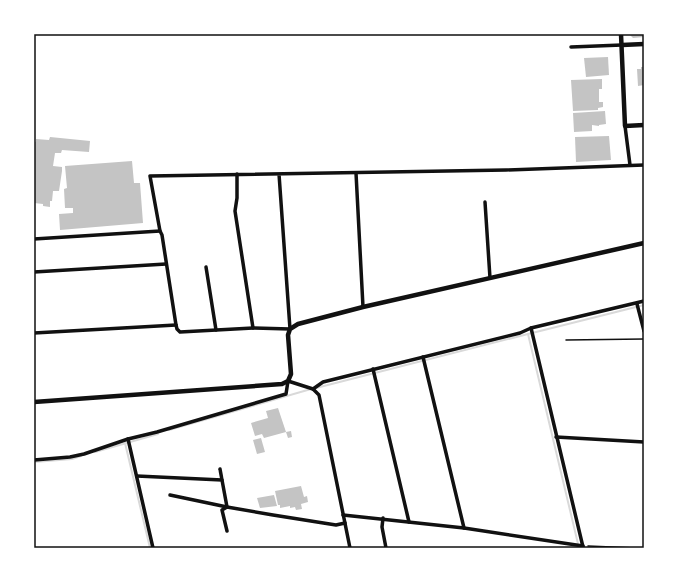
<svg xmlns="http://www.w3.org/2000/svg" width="678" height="582" font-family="Helvetica,sans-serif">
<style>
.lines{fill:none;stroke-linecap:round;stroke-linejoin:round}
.stream{stroke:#d9d9d9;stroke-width:2}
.building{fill:#c4c4c4}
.path{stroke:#111;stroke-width:1.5}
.minor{stroke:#111;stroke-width:3.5}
.tertiary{stroke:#111;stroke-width:4.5}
.neatline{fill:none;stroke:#111;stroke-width:1.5}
</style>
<rect width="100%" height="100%" fill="#fff"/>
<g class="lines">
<g class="stream">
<path d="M 528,334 L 579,548"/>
<path d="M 316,388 L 528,334 L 644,305"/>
<path d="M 169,430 L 311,389"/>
<path d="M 125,443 L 150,548"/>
<path d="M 95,452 L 158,434"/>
<path d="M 34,462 L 72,459 L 81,456"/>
</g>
</g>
<g class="building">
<path d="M 629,34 L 644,34 L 644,37 L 633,38 Z"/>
<path d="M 608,57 L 609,75 L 586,77 L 584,58 Z"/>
<path d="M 641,67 L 644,67 L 644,85 L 638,86 L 637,69 L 641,69 Z"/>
<path d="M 602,79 L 602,89 L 599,89 L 599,102 L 603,102 L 603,107 L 598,108 L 598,110 L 573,111 L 571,80 Z"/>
<path d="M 605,111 L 606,124 L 599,125 L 599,126 L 592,125 L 592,131 L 574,132 L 573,113 Z"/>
<path d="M 609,136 L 611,160 L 576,162 L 575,137 Z"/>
<path d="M 50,137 L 90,141 L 89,152 L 62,150 L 61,153 L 55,153 L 53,166 L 62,167 L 62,171 L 59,191 L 53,191 L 52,201 L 50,201 L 50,207 L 43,206 L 43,204 L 34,203 L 34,141 L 36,142 L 36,139 L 49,140 Z"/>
<path d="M 132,161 L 134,183 L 140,183 L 143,223 L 60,230 L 59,214 L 73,213 L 73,208 L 65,208 L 64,189 L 67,188 L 65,166 Z"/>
<path d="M 278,408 L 286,432 L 264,438 L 262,434 L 255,436 L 251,423 L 268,418 L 266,411 Z"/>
<path d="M 291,431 L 292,437 L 288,438 L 286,432 Z"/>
<path d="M 261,438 L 265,452 L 257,454 L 253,440 Z"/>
<path d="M 301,486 L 304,497 L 307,496 L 308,502 L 301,504 L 302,509 L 296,510 L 295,507 L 290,508 L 290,506 L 280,508 L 280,505 L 278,505 L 275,491 Z"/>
<path d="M 274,495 L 277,506 L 260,508 L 257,498 Z"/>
</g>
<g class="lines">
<g class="path">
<path d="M 566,340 L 644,339"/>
<path d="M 588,546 L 636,548"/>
</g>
<g class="minor">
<path d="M 571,47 L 622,45"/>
<path d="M 625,126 L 630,165"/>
<path d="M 356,173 L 363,307"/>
<path d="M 237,174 L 237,198 L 235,211 L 253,328"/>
<path d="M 279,174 L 290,329 L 253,328 L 180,332 L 177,329 L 176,325 L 162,235 L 160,231 L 150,176 L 506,170 L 644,165"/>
<path d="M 485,202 L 490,278"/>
<path d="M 34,239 L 160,231"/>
<path d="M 206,267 L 216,330"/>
<path d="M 34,272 L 166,264"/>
<path d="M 637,304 L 644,331"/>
<path d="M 531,328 L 583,547"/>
<path d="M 34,333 L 176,325"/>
<path d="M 423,357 L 464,528"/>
<path d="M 373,369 L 409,522"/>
<path d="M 313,389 L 323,382 L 520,333 L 531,328 L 644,301"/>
<path d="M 556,437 L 644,442"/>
<path d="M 128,439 L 153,548"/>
<path d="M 34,460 L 70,457 L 84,454 L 128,439 L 157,432 L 286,394 L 288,381 L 313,389 L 319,395 L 350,548"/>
<path d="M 220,469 L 222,480"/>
<path d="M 137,476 L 222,480 L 227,507 L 273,515 L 336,525 L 345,523"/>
<path d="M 170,495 L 227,507"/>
<path d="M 343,515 L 464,528 L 583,546"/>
<path d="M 383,518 L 382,527 L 386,548"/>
<path d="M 227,531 L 222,510 L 227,507"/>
</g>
<g class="tertiary">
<path d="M 621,34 L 625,126 L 644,125"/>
<path d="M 622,45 L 644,44"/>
<path d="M 34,402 L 282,384 L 288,381 L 291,374 L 288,335 L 290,329 L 298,324 L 363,307 L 644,243"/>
</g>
</g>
<rect width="678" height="582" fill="none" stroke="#ffffff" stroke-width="70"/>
<rect x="35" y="35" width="608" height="512" class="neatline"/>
</svg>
